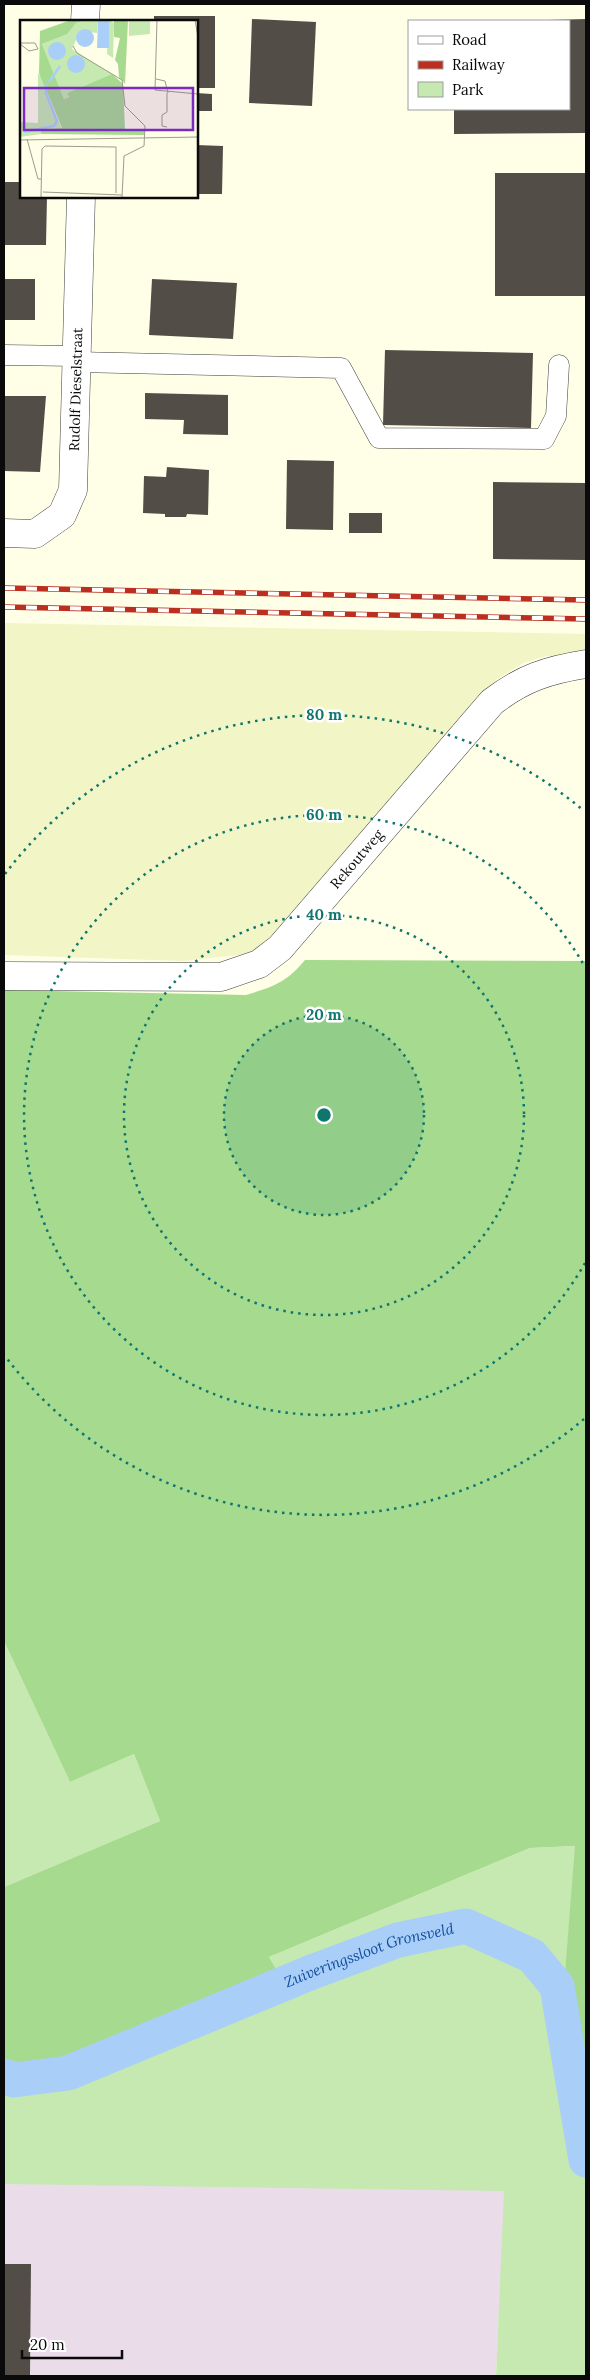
<svg xmlns="http://www.w3.org/2000/svg" width="590" height="2380" font-family="Lora,serif">
<style>
.industrial{fill:#eadde9}
.farmland{fill:#f2f5c6}
.green{fill:#c5e9b0}
.forest{fill:#a6da8f}
.lines{fill:none;stroke-linecap:round;stroke-linejoin:round}
.canal{stroke:#a9cff8;stroke-width:35}
.building{fill:#524d46}
.lane-casing{stroke:#3d3d3d;stroke-width:21}
.street-casing{stroke:#3d3d3d;stroke-width:29}
.lane{stroke:#fff;stroke-width:20}
.street{stroke:#fff;stroke-width:28}
.rail-casing{stroke:#bc2e1f;stroke-width:5.5}
.rail{stroke:#fff;stroke-width:4;stroke-dasharray:11;stroke-linecap:butt}
.ring{fill:none;stroke:#0f766e;stroke-width:2.5;stroke-dasharray:2.5 5}
.labels{text-anchor:middle;stroke-width:5;stroke-linejoin:round;paint-order:stroke}
.street-label{font-size:14px;fill:#0a0a0a;stroke:#fff}
.water-label{font-size:15px;font-style:italic;fill:#114c9d;stroke:#fff}
.inset-river{fill:none;stroke:#a9cff8;stroke-width:2.5}
.inset-road{fill:none;stroke:#9d9c8e;stroke-width:1}
.view{fill:#7b2cbf;fill-opacity:0.15;stroke:#7b2cbf;stroke-width:2.5}
.inset-edge{fill:none;stroke:#0a0a0a;stroke-width:2.5}
.centre{fill:#0f766e;stroke:#fff;stroke-width:2.5}
.ring-label{font-size:15px;text-anchor:middle;font-weight:bold;fill:#0f766e;stroke:#fff;stroke-width:5;stroke-linejoin:round;paint-order:stroke}
</style>
<rect width="100%" height="100%" fill="#fffee6"/>
<path class="industrial" d="M 436,1927 L 505,2191 L 496,2376 L 4,2376 L 4,2074 L 73,2075 Z"/>
<path class="farmland" d="M 4,623 L 586,634 L 586,654 L 547,656 L 523,663 L 497,679 L 378,822 L 257,953 L 183,961 L 4,955 Z"/>
<g class="green">
<path d="M 4,1641 L 70,1782 L 134,1754 L 160,1821 L 4,1887 Z"/>
<path d="M 576,1846 L 564,1984 L 586,2137 L 586,2376 L 496,2376 L 504,2191 L 4,2184 L 4,2074 C 30,2080 47,2081 73,2075 L 287,1989 L 269,1957 L 530,1848 Z"/>
</g>
<path class="forest" d="M 305,960 L 586,961 L 586,2137 L 564,1984 L 575,1846 L 530,1848 L 269,1957 L 287,1988 L 73,2075 C 47,2081 30,2080 4,2074 L 4,1887 L 160,1821 L 134,1754 L 70,1782 L 4,1641 L 4,990 L 246,995 C 273,987 287,982 305,960 Z"/>
<g class="lines">
<path class="canal" id="s1" d="M 4,2076 L 14,2080 L 68,2073 L 312,1972 L 398,1940 L 466,1926 L 532,1956 L 557,1986 L 586,2160"/>
</g>
<g class="building">
<path d="M 154,16 L 215,16 L 215,88 L 196,88 L 196,21 L 154,21 Z"/>
<path d="M 252,19 L 316,22 L 312,106 L 249,103 Z"/>
<path d="M 586,19 L 586,133 L 454,134 L 454,109 L 569,109 L 569,21 L 548,21 L 548,20 Z"/>
<path d="M 196,93 L 212,94 L 212,111 L 196,111 Z"/>
<path d="M 196,145 L 223,146 L 222,194 L 196,194 Z"/>
<rect x="495" y="173" width="91" height="123"/>
<path d="M 4,182 L 21,182 L 21,196 L 47,196 L 46,245 L 4,245 Z"/>
<rect x="4" y="279" width="31" height="41"/>
<path d="M 152,279 L 237,283 L 233,339 L 149,335 Z"/>
<path d="M 385,350 L 533,353 L 531,428 L 383,425 Z"/>
<path d="M 145,393 L 228,395 L 228,435 L 183,434 L 184,420 L 145,419 Z"/>
<path d="M 4,396 L 46,396 L 40,472 L 4,471 Z"/>
<path d="M 287,460 L 334,461 L 333,530 L 286,529 Z"/>
<path d="M 167,467 L 209,470 L 208,515 L 187,514 L 186,517 L 165,517 L 165,514 L 143,513 L 144,476 L 166,477 Z"/>
<path d="M 493,482 L 586,483 L 586,560 L 493,559 Z"/>
<rect x="349" y="513" width="33" height="20"/>
<path d="M 4,2264 L 31,2264 L 30,2376 L 4,2376 Z"/>
</g>
<g class="lines">
<defs>
<g id="lane">
<path d="M 4,355 L 76,356"/>
<path d="M 76,362 L 341,368 L 379,438 L 544,439 L 556,416 L 559,365"/>
</g>
<g id="street">
<path d="M 85,21 L 86,4"/>
<path id="s2" d="M 4,533 L 35,534 L 62,515 L 73,490 L 81,196"/>
<path id="s3" d="M 4,976 L 221,977 L 259,964 L 280,948 L 492,702 C 523,678 548,670 586,664"/>
</g>
</defs>
<use href="#lane" class="lane-casing"/>
<use href="#street" class="street-casing"/>
<use href="#lane" class="lane"/>
<use href="#street" class="street"/>
<defs>
<g id="rail">
<path d="M 4,588 L 586,600"/>
<path d="M 4,607 L 586,619"/>
</g>
</defs>
<use href="#rail" class="rail-casing"/>
<use href="#rail" class="rail"/>
</g>
<circle cx="324" cy="1115" r="100" fill="#0f766e" fill-opacity=".12"/>
<g class="ring">
<circle cx="324" cy="1115" r="100"/>
<circle cx="324" cy="1115" r="200"/>
<path d="M585 1263A300 300 0 1 1 585 967"/>
<path d="M584 1419A400 400 0 0 1 5 1356M5 874A400 400 0 0 1 584 811"/>
</g>
<g class="labels">
<g class="street-label">
<text dy="5" stroke="none"><textPath href="#s2" startOffset="192">Rudolf Dieselstraat</textPath></text>
<text dy="5" stroke="none"><textPath href="#s3" startOffset="401">Rekoutweg</textPath></text>
</g>
<g class="water-label">
<text dy="5" stroke="none"><textPath href="#s1" startOffset="389">Zuiveringssloot Gronsveld</textPath></text>
</g>
</g>
<g transform="translate(20 20)">
<rect width="178" height="178" fill="#fffee6"/>
<path d="M 67,0 L 78,0 L 77,13 L 60,11 L 52,29 L 92,54 L 47,73 L 49,77 L 44,79 L 22,24 L 46,14 L 56,3 ZM 89,0 L 94,3 L 93,38 L 87,34 ZM 109,0 L 130,0 L 130,14 L 109,16 ZM 18,53 L 27,64 L 26,73 L 42,109 L 21,110 L 21,114 L 0,117 L 0,102 L 18,103 Z" fill="#c5e9b0"/>
<path d="M 51,0 L 67,0 L 56,3 L 47,14 L 22,24 L 44,79 L 49,77 L 47,73 L 92,54 L 103,64 L 105,110 L 125,110 L 124,115 L 21,114 L 21,110 L 42,108 L 19,53 L 20,11 ZM 94,0 L 108,0 L 105,64 L 99,57 L 98,44 L 95,40 L 100,18 L 94,17 Z" fill="#a6da8f"/>
<path d="M 78,0 L 89,1 L 89,28 L 77,28 ZM56 18a9 9 0 1 1 18 0a9 9 0 1 1-18 0ZM28 31a9 9 0 1 1 18 0a9 9 0 1 1-18 0ZM47 44a9 9 0 1 1 18 0a9 9 0 1 1-18 0Z" fill="#a9cff8"/>
<path class="inset-river" d="M 29,62 L 40,46M 4,112 L 34,106 L 37,101 L 26,73 L 27,64"/>
<path class="inset-road" d="M 137,0 L 135,70 L 178,74M 175,0 L 178,17M 0,23 L 15,23 L 18,29 L 9,31 L 0,24M 53,26 L 57,33 L 102,60 L 105,86 L 125,106 L 124,126 L 104,136 L 102,177M 136,59 L 145,61 L 148,73M 147,107 L 142,106 L 142,95 L 147,92 L 147,73M 7,119 L 18,159 L 21,159M 0,120 L 178,117M 23,172 L 102,175M 21,177 L 22,129 L 25,126 L 96,127 L 96,173"/>
<path class="view" d="M 4,68 L 173,68 L 173,110 L 4,110 Z"/>
<rect width="178" height="178" class="inset-edge"/>
</g>
<circle cx="324" cy="1115" r="8" class="centre"/>
<g class="ring-label">
<text x="324" y="720">80 m</text>
<text x="324" y="820">60 m</text>
<text x="324" y="920">40 m</text>
<text x="324" y="1020">20 m</text>
</g>
<rect width="590" height="2380" fill="none" stroke="#0a0a0a" stroke-width="10"/>
<rect x="408" y="20" width="162" height="90" fill="#ffffff" stroke="#9d9d9d"/>
<rect x="418" y="36" width="25" height="8" fill="#ffffff" stroke="#9d9d9d"/>
<text x="452" y="45" font-size="15" fill="#0a0a0a">Road</text>
<rect x="418" y="61" width="25" height="8" fill="#bc2e1f" stroke="#9d9d9d"/>
<text x="452" y="70" font-size="15" fill="#0a0a0a">Railway</text>
<rect x="418" y="82" width="25" height="15" fill="#c5e9b0" stroke="#9d9d9d"/>
<text x="452" y="95" font-size="15" fill="#0a0a0a">Park</text>
<path d="M22 2350v8h100v-8" fill="none" stroke="#0a0a0a" stroke-width="2.5"/>
<text x="30" y="2350" font-size="15" fill="#0a0a0a" stroke="#ffffff" stroke-width="4" paint-order="stroke">20 m</text>
</svg>
